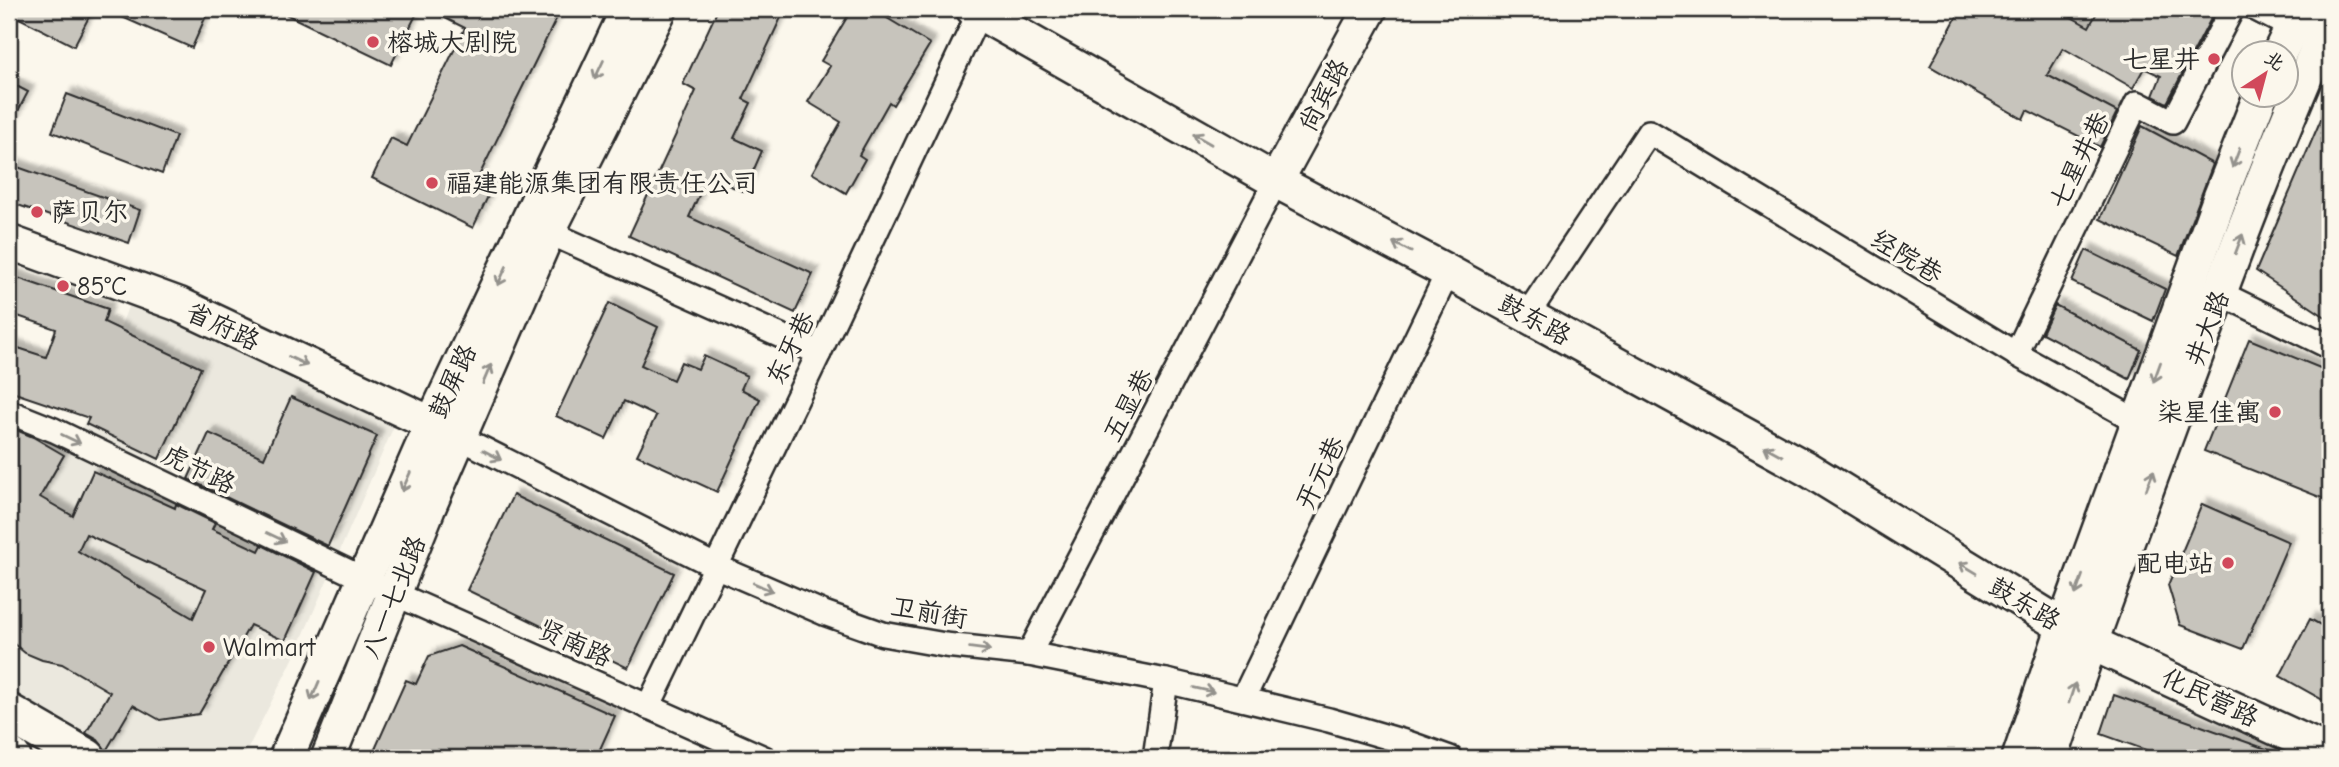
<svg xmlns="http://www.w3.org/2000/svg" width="2339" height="767" font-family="'Comic Neue','LXGW WenKai TC',sans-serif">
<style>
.built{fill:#ebe8de}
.building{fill:#c7c4bc;stroke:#2b2b2b;stroke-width:2;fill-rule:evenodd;filter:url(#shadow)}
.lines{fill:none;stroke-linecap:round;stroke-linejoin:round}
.street-casing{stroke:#2b2b2b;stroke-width:28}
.secondary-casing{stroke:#2b2b2b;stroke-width:38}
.primary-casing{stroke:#2b2b2b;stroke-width:42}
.street{stroke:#fbf7ec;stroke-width:23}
.secondary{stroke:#fbf7ec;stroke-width:33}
.primary{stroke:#fbf7ec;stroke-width:37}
.oneway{stroke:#93918c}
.poi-dot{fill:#d1495b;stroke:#fbf7ec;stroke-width:2.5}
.labels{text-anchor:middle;stroke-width:7;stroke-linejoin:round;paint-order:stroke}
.poi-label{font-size:26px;fill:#2b2b2b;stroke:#fbf7ec;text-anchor:start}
.street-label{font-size:26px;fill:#2b2b2b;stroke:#fbf7ec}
</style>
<defs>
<filter id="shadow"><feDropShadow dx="6" dy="-6" stdDeviation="2" flood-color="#0004"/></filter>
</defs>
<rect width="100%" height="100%" fill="#fbf7ec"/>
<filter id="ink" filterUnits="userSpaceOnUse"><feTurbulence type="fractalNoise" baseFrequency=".0143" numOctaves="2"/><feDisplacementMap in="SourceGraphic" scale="14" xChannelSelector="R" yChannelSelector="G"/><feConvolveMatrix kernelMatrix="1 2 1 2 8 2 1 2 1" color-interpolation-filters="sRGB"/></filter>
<g filter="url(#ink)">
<path class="built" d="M 133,294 L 397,419 L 293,659 L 243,758 L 105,758 L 9,700 L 9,416 L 79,436 Z"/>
<g class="building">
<path d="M 9,9 L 93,9 L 74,46 L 9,13 Z"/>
<path d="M 104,9 L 209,9 L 192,48 Z"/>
<path d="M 275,9 L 419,9 L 391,65 Z"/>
<path d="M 427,9 L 561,9 L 477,180 L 492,188 L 473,228 L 372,178 L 391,138 L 407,146 L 465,28 Z"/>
<path d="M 718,9 L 785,9 L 743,99 L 751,103 L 734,138 L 762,151 L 744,192 L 708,176 L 689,217 L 813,274 L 795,313 L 629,236 L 696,91 L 683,84 Z"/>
<path d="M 852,9 L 872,9 L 930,44 L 893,105 L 889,102 L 859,155 L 865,159 L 846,193 L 812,173 L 841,122 L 808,102 L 830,66 L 821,61 Z"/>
<path d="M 1961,9 L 2057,9 L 2089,27 L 2099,9 L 2216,9 L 2167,103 L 2153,96 L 2161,76 L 2144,68 L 2133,88 L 2063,48 L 2047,75 L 2117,112 L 2100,147 L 2027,110 L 2023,119 L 1930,66 Z"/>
<path d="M 9,82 L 28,92 L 9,128 Z"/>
<path d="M 67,94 L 176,136 L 162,174 L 52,132 Z"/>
<path d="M 2330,98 L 2330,320 L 2256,271 Z"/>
<path d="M 2142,126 L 2213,164 L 2178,256 L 2100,219 Z"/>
<path d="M 9,164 L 140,210 L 129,243 L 9,202 Z"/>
<path d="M 2086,250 L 2165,289 L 2153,321 L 2072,282 Z"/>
<path d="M 9,275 L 108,309 L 104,322 L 201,368 L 159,459 L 86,424 L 89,418 L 9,391 L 9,345 L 46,357 L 56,329 L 9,313 Z"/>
<path d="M 609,303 L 658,327 L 641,365 L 673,380 L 681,362 L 698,369 L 704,356 L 747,376 L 741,389 L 760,399 L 717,492 L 637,455 L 656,416 L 624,401 L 606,439 L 556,416 Z"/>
<path d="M 2055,305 L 2141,350 L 2129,379 L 2042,333 Z"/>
<path d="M 2249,339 L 2330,372 L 2330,491 L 2327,500 L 2204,451 Z"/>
<path d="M 291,397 L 377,436 L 328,546 L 188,479 L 209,433 L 264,458 Z"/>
<path d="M 9,427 L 33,437 L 64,455 L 40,497 L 73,516 L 93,471 L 175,508 L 176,504 L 215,523 L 212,529 L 259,551 L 262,545 L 316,572 L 285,641 L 250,625 L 199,714 L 160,720 L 133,705 L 106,751 L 98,740 L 86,733 L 110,692 L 62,664 L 42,660 L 25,653 L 9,640 ZM 86,534 L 206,589 L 193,618 L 78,551 Z"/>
<path d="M 513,495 L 674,573 L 628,668 L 467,590 Z"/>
<path d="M 2202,504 L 2289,542 L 2243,649 L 2180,625 L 2168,585 Z"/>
<path d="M 2310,619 L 2330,630 L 2330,704 L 2280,676 Z"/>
<path d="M 459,646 L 615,716 L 596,758 L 371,758 L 406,680 L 416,684 L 429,656 Z"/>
<path d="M 2114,695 L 2286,756 L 2286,758 L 2168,758 L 2101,734 Z"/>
</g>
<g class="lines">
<defs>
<g id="street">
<path d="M 2256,9 L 2291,27"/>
<path d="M 548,232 L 819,353"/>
<path d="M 2220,293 L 2330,347"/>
<path d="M 1527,315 L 1649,132 L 2016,354 L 2139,422"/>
<path d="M 2016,354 L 2137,103 L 2173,122 L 2232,9"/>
<path d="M 9,412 L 54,430 L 393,593 L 764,758"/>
<path d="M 447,431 L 715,566 L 824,613 L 883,634 L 945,645 L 1029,654 L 1166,681 L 1329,720 L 1408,743 L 1450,758"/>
<path d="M 1029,654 L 1276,181"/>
<path d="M 1243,699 L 1448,272"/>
<path d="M 648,707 L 819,353 L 979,13"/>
<path d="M 1155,758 L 1166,681"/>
</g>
<g id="secondary">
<path d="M 973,9 L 1276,181 L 1448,272 L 1809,470 L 2089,642 L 2330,753"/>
<path d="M 2280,52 L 2301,9"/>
<path d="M 1276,181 L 1370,9"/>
<path d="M 9,242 L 178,304 L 432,424"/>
<path d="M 286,758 L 432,424 L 628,9"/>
<path d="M 328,758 L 428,509 L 548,232 L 660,9"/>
<path d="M 2019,758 L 2064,626 L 2221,195 L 2261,94"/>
<path d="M 2051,758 C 2090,639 2135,522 2178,404 C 2226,275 2274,146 2330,20"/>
</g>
<g id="primary">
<path d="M 9,713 L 87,758"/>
<path d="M 9,756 L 12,758"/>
</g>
</defs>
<use href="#street" class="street-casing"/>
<use href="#secondary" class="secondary-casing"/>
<use href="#primary" class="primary-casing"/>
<use href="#street" class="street"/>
<use href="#secondary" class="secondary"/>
<use href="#primary" class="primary"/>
</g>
<defs><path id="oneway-shaft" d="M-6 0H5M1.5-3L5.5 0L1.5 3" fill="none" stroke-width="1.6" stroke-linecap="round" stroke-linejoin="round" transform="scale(1.75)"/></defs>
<g class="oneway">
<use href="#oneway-shaft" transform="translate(599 70) rotate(115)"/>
<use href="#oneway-shaft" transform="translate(1202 139) rotate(-150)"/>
<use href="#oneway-shaft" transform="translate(2236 158) rotate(111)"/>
<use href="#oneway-shaft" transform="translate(2239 244) rotate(-69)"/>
<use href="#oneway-shaft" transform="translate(1402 247) rotate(-152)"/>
<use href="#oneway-shaft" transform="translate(502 276) rotate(115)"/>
<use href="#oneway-shaft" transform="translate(298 361) rotate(25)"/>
<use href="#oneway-shaft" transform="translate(2157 372) rotate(110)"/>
<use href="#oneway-shaft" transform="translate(487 374) rotate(-67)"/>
<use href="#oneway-shaft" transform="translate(71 439) rotate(26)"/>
<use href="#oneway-shaft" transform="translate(1773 451) rotate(-151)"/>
<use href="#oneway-shaft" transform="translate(492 455) rotate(28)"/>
<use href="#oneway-shaft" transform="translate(2150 480) rotate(-69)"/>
<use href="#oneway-shaft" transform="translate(406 482) rotate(114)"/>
<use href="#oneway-shaft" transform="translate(276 537) rotate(26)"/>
<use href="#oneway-shaft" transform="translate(1968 568) rotate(-149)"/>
<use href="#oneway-shaft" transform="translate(2079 585) rotate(110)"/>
<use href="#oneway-shaft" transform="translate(763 587) rotate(23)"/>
<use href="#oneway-shaft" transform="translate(980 649) rotate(7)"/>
<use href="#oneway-shaft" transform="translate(1204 690) rotate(13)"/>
<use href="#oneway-shaft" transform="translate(315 691) rotate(113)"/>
<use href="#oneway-shaft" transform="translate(2072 693) rotate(-72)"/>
</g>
</g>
<g class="poi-dot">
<circle cx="373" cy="42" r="7"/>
<circle cx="2214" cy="59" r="7"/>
<circle cx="432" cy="183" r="7"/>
<circle cx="37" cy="212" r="7"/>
<circle cx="63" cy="286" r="7"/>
<circle cx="2275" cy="412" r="7"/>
<circle cx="2228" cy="563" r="7"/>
<circle cx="209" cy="647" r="7"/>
</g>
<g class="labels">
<g class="poi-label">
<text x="387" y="51">榕城大剧院</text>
<text x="2200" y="68" text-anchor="end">七星井</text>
<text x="446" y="192">福建能源集团有限责任公司</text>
<text x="51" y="221">萨贝尔</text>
<text x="77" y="295">85°C</text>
<text x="2261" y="421" text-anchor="end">柒星佳寓</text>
<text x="2214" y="572" text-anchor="end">配电站</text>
<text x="223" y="656">Walmart</text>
</g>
<g class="street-label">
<text transform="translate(1323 95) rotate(-62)" y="9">尚宾路</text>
<text transform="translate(2079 160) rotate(-64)" y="9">七星井巷</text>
<text transform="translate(1907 256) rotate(31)" y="9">经院巷</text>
<text transform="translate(1535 319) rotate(29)" y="9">鼓东路</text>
<text transform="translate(223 326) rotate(25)" y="9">省府路</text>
<text transform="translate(2207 328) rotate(-69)" y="9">井大路</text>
<text transform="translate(790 348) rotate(-64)" y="9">东牙巷</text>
<text transform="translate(452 381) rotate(-65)" y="9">鼓屏路</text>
<text transform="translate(1128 405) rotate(-62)" y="9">五显巷</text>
<text transform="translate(199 469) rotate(26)" y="9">虎节路</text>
<text transform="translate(1320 473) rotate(-64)" y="9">开元巷</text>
<text transform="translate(393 597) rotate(-68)" y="9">八一七北路</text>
<text transform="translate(2025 603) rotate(31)" y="9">鼓东路</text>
<text transform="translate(929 612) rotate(10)" y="9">卫前街</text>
<text transform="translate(575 643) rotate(24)" y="9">贤南路</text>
<text transform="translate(2210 697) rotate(25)" y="9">化民营路</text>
</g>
</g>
<rect width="2339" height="767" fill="none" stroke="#fbf7ec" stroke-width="35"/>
<rect x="18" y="18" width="2304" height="732" fill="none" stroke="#2b2b2b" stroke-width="2.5" filter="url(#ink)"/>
<g transform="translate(2265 74) rotate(36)"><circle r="33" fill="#fbf7ec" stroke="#a8a59f" stroke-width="2"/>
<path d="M0-5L12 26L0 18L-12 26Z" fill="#d1495b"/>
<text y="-10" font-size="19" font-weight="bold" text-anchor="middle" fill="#2b2b2b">北</text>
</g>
</svg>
